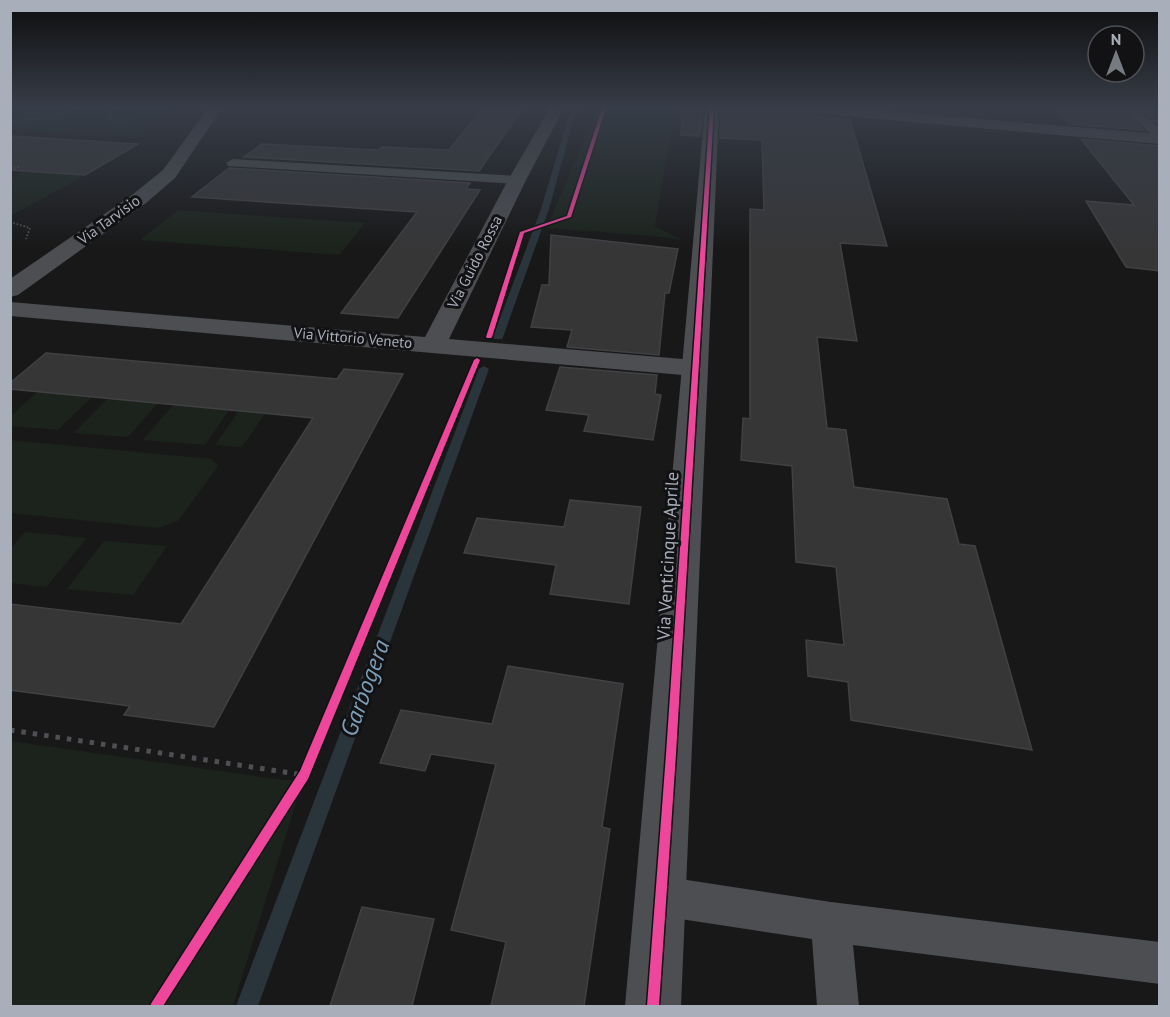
<svg xmlns="http://www.w3.org/2000/svg" width="1170" height="1017" font-family="'PT Sans',sans-serif">
<style>
.green{fill:#1b231c}
.lines{fill:none;stroke-linecap:round;stroke-linejoin:round}
.stream{fill:#2a343b;fill-rule:evenodd}
.building{fill:#363637;stroke:#404144;stroke-width:1.5}
.path-far1{stroke:#4e4f53;stroke-width:2;stroke-dasharray:1.5 2;stroke-linecap:butt}
.path{stroke:#4e4f53;stroke-width:5;stroke-dasharray:4.5 7;stroke-linecap:butt}
.service{fill:#4c4e51;fill-rule:evenodd}
.minor{fill:#4c4e51;fill-rule:evenodd}
.tertiary{fill:#4c4e51;fill-rule:evenodd}
.cycleway-casing{stroke:#121214;stroke-width:3}
.cycleway{fill:#ed469a;fill-rule:evenodd}
.labels{text-anchor:middle;stroke-width:6;stroke-linejoin:round;paint-order:stroke}
.far-street-label{font-size:15px;fill:#a8aeba;stroke:#121214}
.street-label{font-size:18px;fill:#a8aeba;stroke:#121214}
.near-water-label{font-size:24px;font-style:italic;fill:#7c9eb8;stroke:#121214}
</style>
<rect width="100%" height="100%" fill="#181818"/>
<g class="green">
<path d="M 10,108 L 171,108 L 141,137 L 11,130 Z"/>
<path d="M 597,108 L 675,108 L 655,226 L 682,240 L 653,236 L 547,228 Z"/>
<path d="M 25,171 L 85,175 L 11,216 L 11,179 Z"/>
<path d="M 178,210 L 365,223 L 339,255 L 140,240 Z"/>
<path d="M 37,392 L 92,397 L 58,430 L 11,426 L 11,416 Z"/>
<path d="M 107,399 L 158,403 L 128,437 L 74,433 Z"/>
<path d="M 173,405 L 229,410 L 205,445 L 143,440 Z"/>
<path d="M 239,411 L 265,414 L 242,447 L 215,445 Z"/>
<path d="M 10,440 L 212,459 L 218,466 L 178,521 L 158,528 L 11,513 Z"/>
<path d="M 25,532 L 87,538 L 46,587 L 11,583 L 11,548 Z"/>
<path d="M 104,541 L 167,546 L 133,595 L 67,589 Z"/>
<path d="M 11,741 L 284,780 L 303,780 L 233,1006 L 11,1006 Z"/>
</g>
<g class="lines">
<g class="stream">
<path d="M 575,108 L 581,108 L 574,118 L 549,209 L 503,337 L 502,339 L 494,339 L 493,337 L 541,209 L 568,118 Z"/>
<path d="M 484,366 L 489,369 L 258,1006 L 236,1006 L 479,369 Z"/>
</g>
</g>
<g class="building">
<path d="M 483,108 L 523,108 L 479,171 L 244,157 L 262,144 L 379,150 L 382,147 L 449,150 Z"/>
<path d="M 682,108 L 703,108 L 700,136 L 681,135 Z"/>
<path d="M 721,108 L 790,108 L 799,114 L 850,119 L 887,246 L 840,243 L 857,341 L 817,337 L 827,428 L 846,430 L 854,487 L 947,499 L 959,544 L 975,546 L 1032,750 L 851,720 L 848,682 L 808,676 L 806,640 L 844,645 L 836,567 L 796,562 L 792,466 L 741,460 L 743,418 L 750,419 L 750,209 L 764,210 L 762,140 L 720,138 Z"/>
<path d="M 1056,108 L 1121,108 L 1144,130 L 1069,124 Z"/>
<path d="M 1139,108 L 1160,108 L 1160,126 Z"/>
<path d="M 10,136 L 138,144 L 85,175 L 10,170 Z"/>
<path d="M 1081,139 L 1160,146 L 1160,271 L 1126,267 L 1086,201 L 1134,205 Z"/>
<path d="M 229,168 L 470,183 L 466,189 L 480,190 L 398,318 L 341,313 L 417,212 L 192,197 Z"/>
<path d="M 551,235 L 678,249 L 669,293 L 665,293 L 659,355 L 567,347 L 572,330 L 531,327 L 542,285 L 549,285 Z"/>
<path d="M 46,353 L 337,379 L 344,369 L 403,374 L 214,727 L 124,715 L 130,706 L 10,690 L 10,604 L 181,624 L 313,418 L 10,389 L 10,383 Z"/>
<path d="M 560,367 L 657,375 L 655,394 L 661,395 L 653,440 L 584,431 L 589,415 L 546,410 Z"/>
<path d="M 570,500 L 641,507 L 629,604 L 550,594 L 556,565 L 464,553 L 477,518 L 564,527 Z"/>
<path d="M 508,666 L 623,684 L 602,827 L 610,829 L 584,1006 L 491,1006 L 506,942 L 451,930 L 496,764 L 431,754 L 425,771 L 380,763 L 401,710 L 492,724 Z"/>
<path d="M 362,907 L 434,919 L 412,1006 L 330,1006 Z"/>
</g>
<g class="lines">
<g class="path-far1">
<path d="M 112,108 L 109,119 L 122,121 L 132,119"/>
<path d="M 10,121 L 45,119 L 79,108"/>
<path d="M 10,166 L 18,167 L 10,171"/>
<path d="M 10,222 L 30,228 L 26,239"/>
</g>
<path class="path" d="M 10,730 L 304,775"/>
<g class="service">
<path d="M 1123,108 L 1136,108 L 1160,129 L 1160,140 L 1156,139 Z"/>
<path d="M 233,159 L 517,176 L 524,180 L 517,184 L 228,166 L 226,163 Z"/>
<path d="M 661,876 L 831,902 L 1160,942 L 1160,984 L 853,945 L 859,1006 L 817,1006 L 812,939 L 661,916 L 647,910 L 641,896 L 647,882 Z"/>
</g>
<g class="minor">
<path d="M 208,108 L 222,108 L 175,178 L 146,203 L 18,295 L 10,297 L 10,279 L 132,195 L 163,170 Z"/>
<path d="M 550,108 L 564,108 L 526,180 L 449,339 L 694,360 L 703,362 L 707,368 L 703,374 L 694,376 L 10,316 L 10,302 L 425,337 L 508,180 Z"/>
<path d="M 792,108 L 849,108 L 1160,134 L 1160,144 L 799,112 Z"/>
</g>
<path class="tertiary" d="M 705,108 L 719,108 L 681,1006 L 625,1006 Z"/>
<defs>
<g id="cycleway">
<path d="M 602,108 L 606,108 L 571,217 L 524,233 L 492,337 L 491,338 L 487,338 L 486,337 L 520,232 L 567,216 Z"/>
<path d="M 710,108 L 714,108 L 676,754 L 659,1006 L 647,1006 L 666,754 Z"/>
<path d="M 477,358 L 480,360 L 308,779 L 163,1006 L 150,1006 L 152,1002 L 300,771 L 474,360 Z"/>
</g>
</defs>
<use href="#cycleway" class="cycleway-casing"/>
<use href="#cycleway" class="cycleway"/>
</g>
<linearGradient id="sky" x2="0" y2="1"><stop stop-color="#0d0d0d"/><stop offset="0.43" stop-color="#373d48"/><stop offset="1" stop-color="#373d48" stop-opacity="0"/></linearGradient>
<rect width="1170" height="250" fill="url(#sky)"/>
<g class="labels">
<g class="far-street-label">
<text transform="translate(109 220) rotate(-36)" y="5">Via Tarvisio</text>
<text transform="translate(475 262) rotate(-63)" y="5">Via Guido Rossa</text>
<text transform="translate(353 338) rotate(5)" y="5">Via Vittorio Veneto</text>
</g>
<g class="street-label">
<text transform="translate(668 556) rotate(-87)" y="6">Via Venticinque Aprile</text>
</g>
<g class="near-water-label">
<text transform="translate(365 688) rotate(-70)" y="8">Garbogera</text>
</g>
</g>
<rect width="1170" height="1017" fill="none" stroke="#a8aeba" stroke-width="24"/>
<g transform="translate(1116 54)"><circle r="28" fill="#121214" stroke="#4e5056" stroke-width="1.5"/>
<path d="M0-4.5L10 22L0 15L-10 22Z" fill="#767a81"/>
<text y="-9" font-size="16" font-weight="bold" text-anchor="middle" fill="#a8aeba">N</text>
</g>
</svg>
